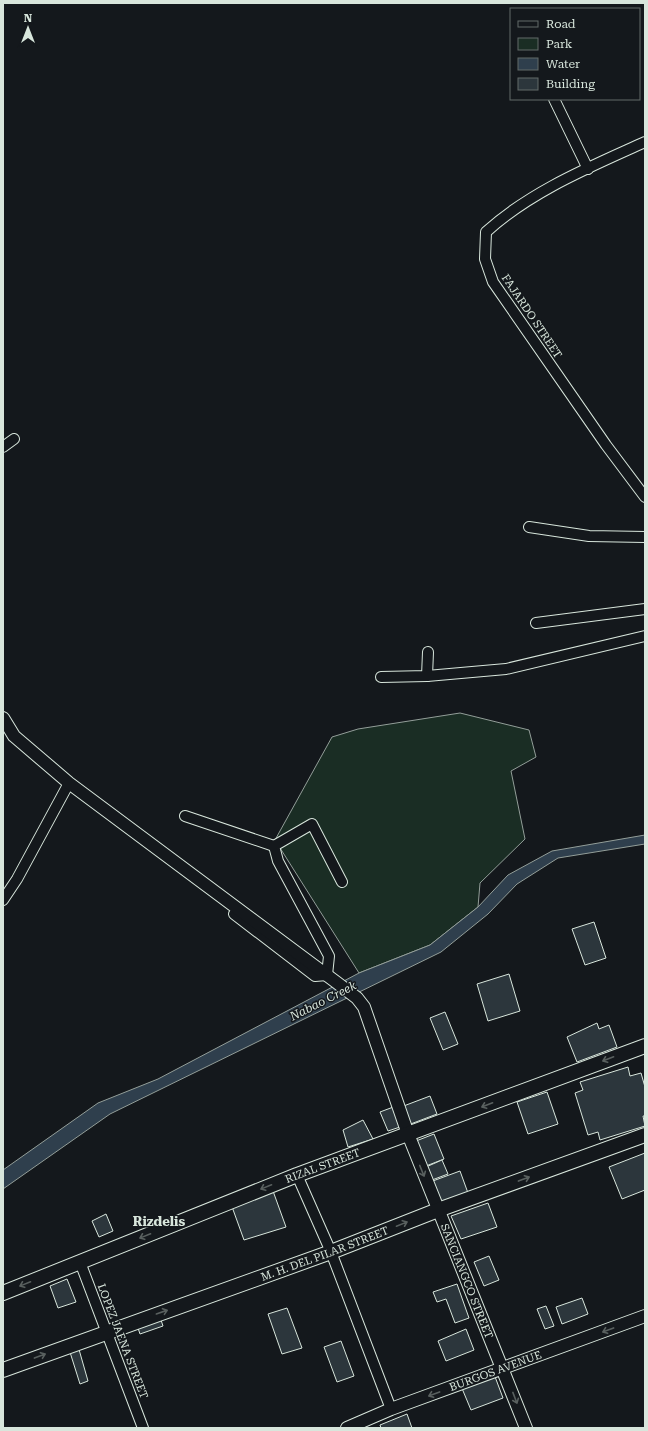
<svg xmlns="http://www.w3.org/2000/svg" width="648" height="1431" font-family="'Roboto Serif',serif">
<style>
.green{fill:#1a2d24;stroke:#939e99}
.water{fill:#2f3f4d;stroke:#939e99}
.building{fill:#2c363c;stroke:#d8e6dc}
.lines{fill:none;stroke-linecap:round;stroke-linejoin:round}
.minor-casing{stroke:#d8e6dc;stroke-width:12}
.tertiary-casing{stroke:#d8e6dc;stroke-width:14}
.secondary-casing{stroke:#d8e6dc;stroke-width:16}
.minor{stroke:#14181c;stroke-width:10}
.tertiary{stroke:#14181c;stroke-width:12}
.secondary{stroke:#14181c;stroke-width:14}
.oneway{stroke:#59605f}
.labels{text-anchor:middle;stroke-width:3;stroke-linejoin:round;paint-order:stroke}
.street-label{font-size:11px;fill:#d8e6dc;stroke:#14181c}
.water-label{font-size:12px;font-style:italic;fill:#d8e6dc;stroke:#14181c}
.quarter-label{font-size:13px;font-weight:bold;fill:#d8e6dc;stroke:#14181c}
</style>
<rect width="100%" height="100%" fill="#14181c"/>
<path class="green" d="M 460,713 L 529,730 L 536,757 L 511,771 L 525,839 L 480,883 L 478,907 L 430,945 L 359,973 L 275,840 L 332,737 L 358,729 Z"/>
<path class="water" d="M 645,835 L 645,844 L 558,858 L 517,884 L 488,914 L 441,952 L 110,1114 L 3,1189 L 3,1170 L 98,1103 L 158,1079 L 359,973 L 430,945 L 478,907 L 508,875 L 552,851 Z"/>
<g class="building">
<path d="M 594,922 L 606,958 L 585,965 L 572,929 Z"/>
<path d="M 509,974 L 520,1011 L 488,1021 L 477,984 Z"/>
<path d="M 445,1012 L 458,1044 L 443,1050 L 430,1018 Z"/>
<path d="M 597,1023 L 599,1029 L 609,1025 L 617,1047 L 577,1062 L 567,1037 Z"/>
<path d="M 628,1067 L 630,1076 L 641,1073 L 645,1087 L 645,1116 L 643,1116 L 645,1126 L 600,1140 L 598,1132 L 588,1135 L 575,1093 L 583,1090 L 580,1082 Z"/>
<path d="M 547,1092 L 558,1124 L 528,1134 L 517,1102 Z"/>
<path d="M 430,1096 L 437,1114 L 408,1125 L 401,1107 Z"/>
<path d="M 396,1106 L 403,1126 L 388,1131 L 380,1112 Z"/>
<path d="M 363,1120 L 373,1139 L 348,1147 L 343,1130 Z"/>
<path d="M 434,1134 L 444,1159 L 426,1166 L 416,1141 Z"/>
<path d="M 645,1153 L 645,1190 L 622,1199 L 609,1167 Z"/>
<path d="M 442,1160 L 448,1174 L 432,1180 L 426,1167 Z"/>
<path d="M 460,1171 L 468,1193 L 439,1204 L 430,1182 Z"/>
<path d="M 273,1191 L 286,1227 L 244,1240 L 231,1204 Z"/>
<path d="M 488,1203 L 497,1227 L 461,1239 L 451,1216 Z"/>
<path d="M 106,1214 L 113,1231 L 99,1237 L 92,1221 Z"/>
<path d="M 489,1256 L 499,1280 L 484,1286 L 474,1262 Z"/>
<path d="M 67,1279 L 76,1302 L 58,1308 L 50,1286 Z"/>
<path d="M 457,1284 L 469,1318 L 455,1323 L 446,1299 L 437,1302 L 433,1292 Z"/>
<path d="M 582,1298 L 588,1314 L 562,1324 L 556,1307 Z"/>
<path d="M 546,1306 L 554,1326 L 545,1329 L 537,1309 Z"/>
<path d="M 287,1308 L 302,1348 L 282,1354 L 268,1314 Z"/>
<path d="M 159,1314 L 163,1326 L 140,1334 L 136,1322 Z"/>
<path d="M 466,1329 L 474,1350 L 446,1361 L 438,1341 Z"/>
<path d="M 341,1341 L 354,1376 L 337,1382 L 324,1347 Z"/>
<path d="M 78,1346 L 88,1381 L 80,1384 L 69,1349 Z"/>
<path d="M 494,1374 L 503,1398 L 471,1410 L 461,1386 Z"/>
<path d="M 407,1414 L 412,1428 L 381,1428 L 380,1425 Z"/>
</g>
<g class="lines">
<defs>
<g id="minor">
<path d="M 554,99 L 588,169"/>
<path d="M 645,142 C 590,167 531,191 486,232 L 485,259 L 493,282 L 606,445 L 645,497"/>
<path d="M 3,447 L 14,439"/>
<path d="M 529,527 L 589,536 L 645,537"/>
<path d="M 536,623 L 645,609"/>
<path d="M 427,676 L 428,652"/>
<path d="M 381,677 L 427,676 L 506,669 L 645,636"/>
<path d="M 185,816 L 274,846"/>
<path d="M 3,900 L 17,879 L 69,783"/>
<path d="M 234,914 L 315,976 L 327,975 L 329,956 L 278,861 L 274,846 L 312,824 L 342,882"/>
<path d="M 297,1175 L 331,1252 L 391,1409"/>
<path d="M 80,1262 L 143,1428"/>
</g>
<g id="tertiary">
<path id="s1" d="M 3,718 L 14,736 L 69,783 L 336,982 L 357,998 L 364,1007 L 408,1134 L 526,1428"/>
<path id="s2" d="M 347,1428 L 391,1409 L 645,1316"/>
</g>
<g id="secondary">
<path id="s3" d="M 3,1293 L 297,1175 L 645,1046"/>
<path id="s4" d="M 3,1370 L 331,1252 L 438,1210 L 645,1135"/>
</g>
</defs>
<use href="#minor" class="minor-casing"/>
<use href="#tertiary" class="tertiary-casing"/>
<use href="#secondary" class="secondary-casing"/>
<use href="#minor" class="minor"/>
<use href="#tertiary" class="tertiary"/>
<use href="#secondary" class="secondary"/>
</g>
<defs><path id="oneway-shaft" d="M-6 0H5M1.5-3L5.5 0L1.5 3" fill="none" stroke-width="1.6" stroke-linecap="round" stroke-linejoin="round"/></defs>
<g class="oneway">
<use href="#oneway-shaft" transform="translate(608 1059) rotate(159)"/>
<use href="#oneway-shaft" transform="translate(487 1105) rotate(159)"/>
<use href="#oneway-shaft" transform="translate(422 1171) rotate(68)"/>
<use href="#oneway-shaft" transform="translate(524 1179) rotate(-20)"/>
<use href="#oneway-shaft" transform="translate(266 1187) rotate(158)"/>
<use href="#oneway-shaft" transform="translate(402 1224) rotate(-22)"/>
<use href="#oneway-shaft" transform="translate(145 1236) rotate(158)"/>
<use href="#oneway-shaft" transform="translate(25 1284) rotate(158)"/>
<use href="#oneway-shaft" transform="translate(162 1312) rotate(-19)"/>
<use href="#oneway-shaft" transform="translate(608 1330) rotate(160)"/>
<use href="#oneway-shaft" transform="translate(40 1356) rotate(-20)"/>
<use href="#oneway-shaft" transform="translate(434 1394) rotate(160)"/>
<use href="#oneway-shaft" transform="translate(515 1398) rotate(69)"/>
</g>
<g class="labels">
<g class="street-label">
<text transform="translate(532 316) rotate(56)" y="4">FAJARDO STREET</text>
<text dy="4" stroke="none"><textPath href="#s3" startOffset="344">RIZAL STREET</textPath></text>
<text dy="4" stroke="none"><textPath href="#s4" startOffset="342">M. H. DEL PILAR STREET</textPath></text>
<text dy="4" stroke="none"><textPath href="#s1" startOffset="757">SANCIANGCO STREET</textPath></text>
<text transform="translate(123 1341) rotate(69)" y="4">LOPEZ JAENA STREET</text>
<text dy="4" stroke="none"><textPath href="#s2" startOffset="159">BURGOS AVENUE</textPath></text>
</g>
<g class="water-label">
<text transform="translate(323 1001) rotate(-27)" y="4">Nabao Creek</text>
</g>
<g class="quarter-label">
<text x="159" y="1226">Rizdelis</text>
</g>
</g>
<rect width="648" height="1431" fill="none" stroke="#d8e6dc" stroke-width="8"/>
<rect x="510" y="8" width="130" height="92" fill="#14181c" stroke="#626a69"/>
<rect x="518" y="21" width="20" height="6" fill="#14181c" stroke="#626a69"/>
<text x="546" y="28" font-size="12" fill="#d8e6dc">Road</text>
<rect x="518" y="38" width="20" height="12" fill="#1a2d24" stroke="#626a69"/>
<text x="546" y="48" font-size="12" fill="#d8e6dc">Park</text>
<rect x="518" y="58" width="20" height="12" fill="#2f3f4d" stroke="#626a69"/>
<text x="546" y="68" font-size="12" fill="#d8e6dc">Water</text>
<rect x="518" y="78" width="20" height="12" fill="#2c363c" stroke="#626a69"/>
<text x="546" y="88" font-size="12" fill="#d8e6dc">Building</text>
<g transform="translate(28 28)" stroke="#14181c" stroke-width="3" paint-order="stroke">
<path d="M0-3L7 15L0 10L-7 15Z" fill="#d8e6dc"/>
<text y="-6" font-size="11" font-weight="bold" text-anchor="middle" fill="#d8e6dc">N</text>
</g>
</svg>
